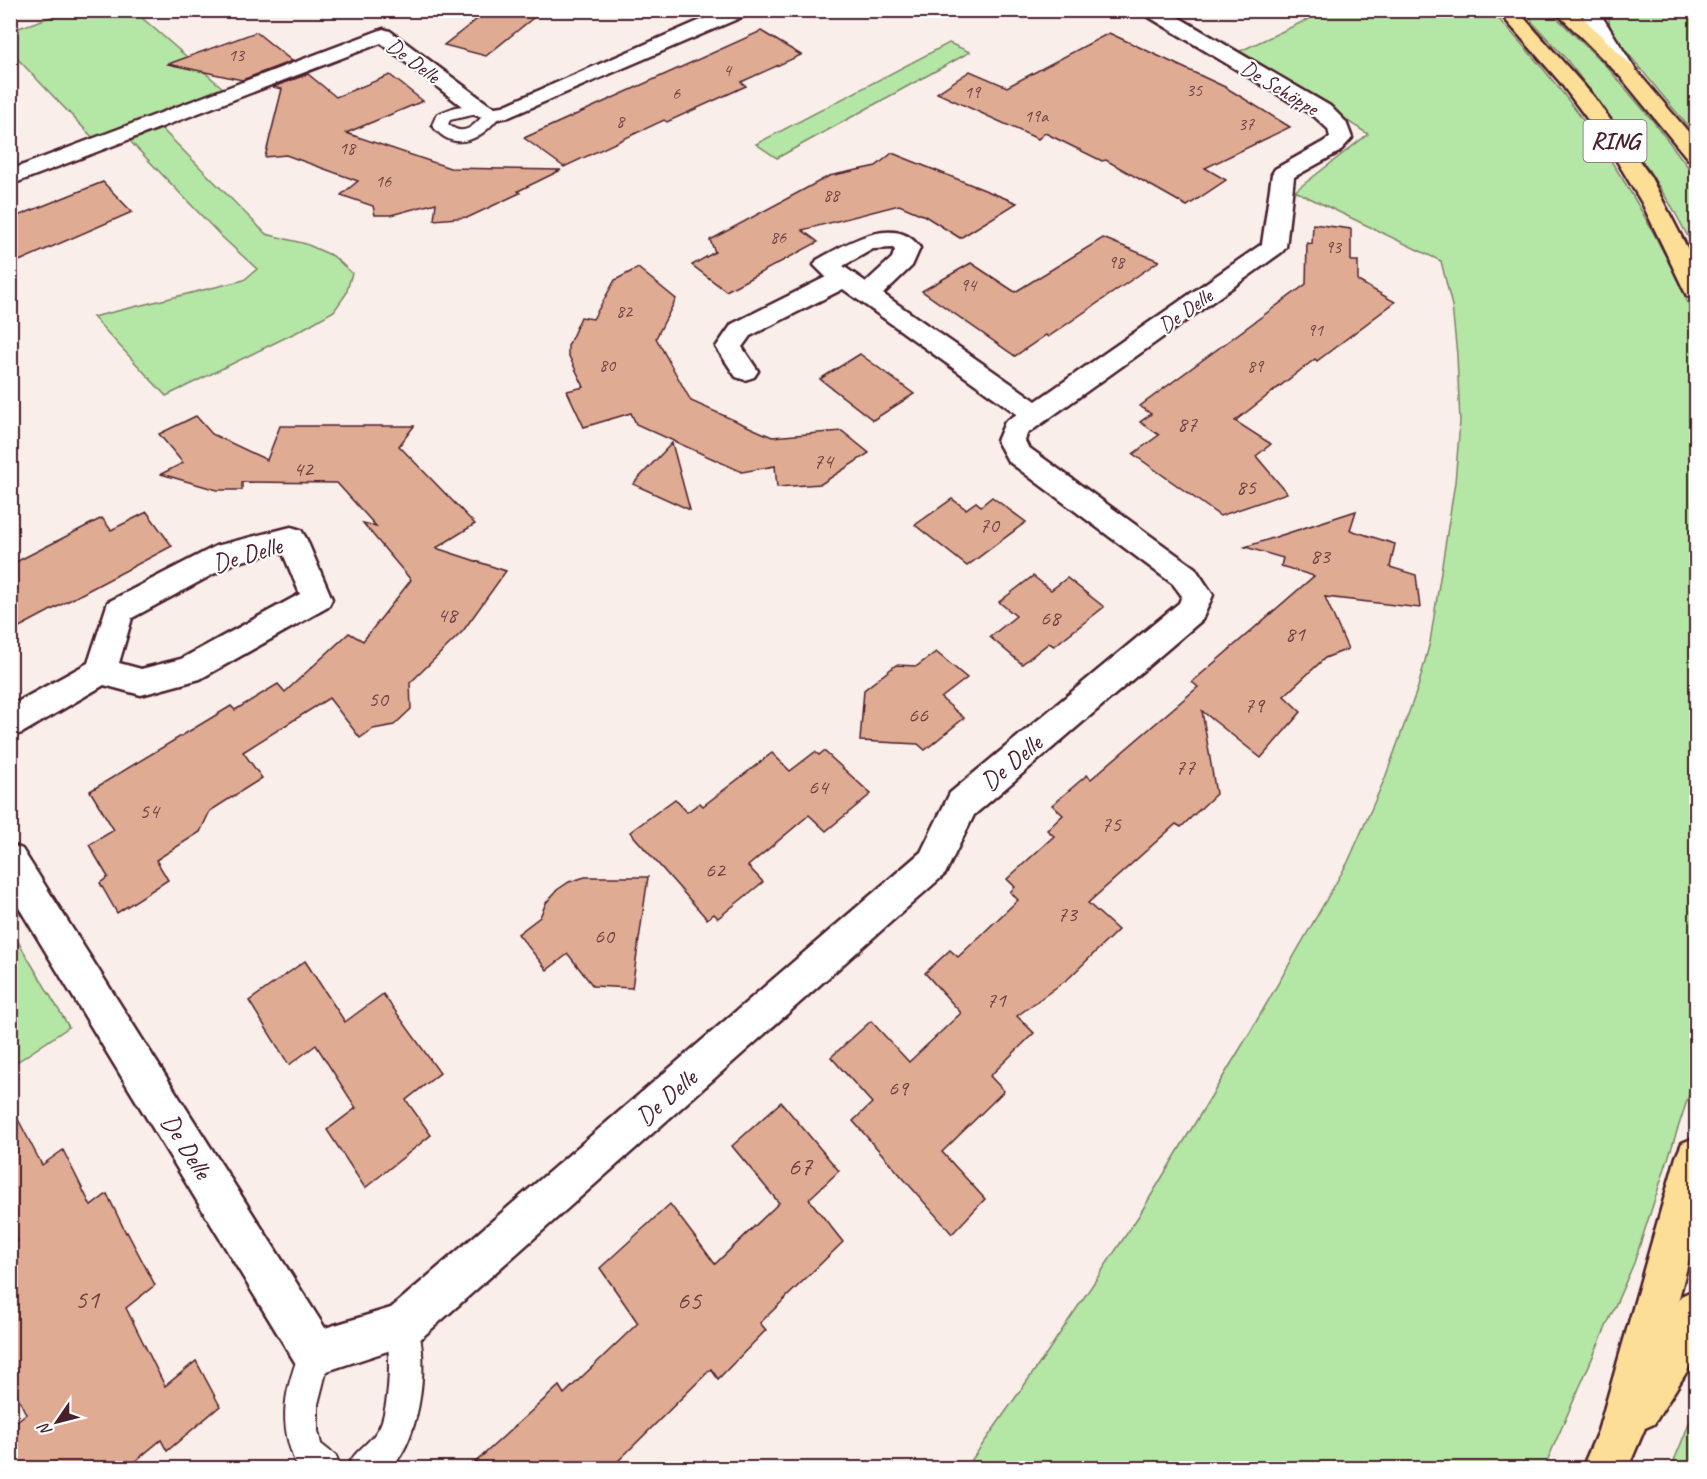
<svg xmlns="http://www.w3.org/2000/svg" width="1707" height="1479" font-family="Caveat,sans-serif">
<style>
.green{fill:#b4e6a6;stroke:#7f8268;stroke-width:1.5}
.building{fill:#e0ab93;stroke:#4a1f2b;stroke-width:1.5}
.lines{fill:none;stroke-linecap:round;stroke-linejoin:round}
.service-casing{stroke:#4a1f2b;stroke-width:4}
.minor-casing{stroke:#4a1f2b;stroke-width:5}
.tertiary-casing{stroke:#4a1f2b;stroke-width:5}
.primary-casing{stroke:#4a1f2b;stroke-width:5}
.service{fill:#fff;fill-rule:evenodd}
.minor{fill:#fff;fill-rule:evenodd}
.tertiary{fill:#fff;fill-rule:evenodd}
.primary{fill:#fdde96;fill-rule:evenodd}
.labels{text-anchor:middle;stroke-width:4.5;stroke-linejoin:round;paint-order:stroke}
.far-number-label{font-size:18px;fill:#704245}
.far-street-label{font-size:22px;fill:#4a1f2b;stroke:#fff}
.number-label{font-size:22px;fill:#704245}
.shield{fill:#fff;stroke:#80626b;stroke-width:1.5}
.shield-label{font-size:24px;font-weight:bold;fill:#4a1f2b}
.street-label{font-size:26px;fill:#4a1f2b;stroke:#fff}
.near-number-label{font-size:27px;fill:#704245}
</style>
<rect width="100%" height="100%" fill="#f9eee9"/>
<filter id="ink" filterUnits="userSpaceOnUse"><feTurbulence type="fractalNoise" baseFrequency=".0167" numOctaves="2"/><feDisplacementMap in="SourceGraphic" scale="12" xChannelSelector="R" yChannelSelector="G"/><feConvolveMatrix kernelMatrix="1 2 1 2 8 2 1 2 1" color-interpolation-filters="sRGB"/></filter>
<g filter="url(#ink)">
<g class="green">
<path d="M 1610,10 L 1696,11 L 1696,136 L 1611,33 L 1608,14 Z"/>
<path d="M 68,11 L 134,11 L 225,90 L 96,141 L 11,52 L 10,31 Z"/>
<path d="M 1306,11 L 1491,11 C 1581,103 1645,203 1696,321 L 1696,1073 L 1634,1263 L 1544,1468 L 966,1468 L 1042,1360 L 1138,1217 L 1249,1034 L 1348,862 L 1385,778 L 1418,687 L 1430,642 L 1455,482 L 1460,422 L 1457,355 L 1452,306 L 1441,261 L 1295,191 L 1368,134 L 1318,102 L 1236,53 L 1311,18 Z"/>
<path d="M 1530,11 L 1546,11 L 1554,15 L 1607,67 L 1653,121 L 1692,172 L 1696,179 L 1696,252 L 1672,207 L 1638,154 L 1567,60 L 1533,23 L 1528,12 Z"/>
<path d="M 949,43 L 970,52 L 777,158 L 756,144 Z"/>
<path d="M 162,129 L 266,234 L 306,244 L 333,256 L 352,273 L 346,294 L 334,311 L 301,330 L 166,396 L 93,317 L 244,280 L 257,269 L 222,237 L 130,141 Z"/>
<path d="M 11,930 L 69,1027 L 11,1066 L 10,1066 Z"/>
<path d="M 1696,1407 L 1696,1468 L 1671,1468 Z"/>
</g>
<g class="building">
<path d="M 489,10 L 543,10 L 486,56 L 444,45 Z"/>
<path d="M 761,31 L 801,55 L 741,82 L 746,86 L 667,122 L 664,120 L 564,167 L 524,138 Z"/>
<path d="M 256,32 L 292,61 L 242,80 L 168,64 Z"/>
<path d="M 1109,33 L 1225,87 L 1290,127 L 1205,168 L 1226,180 L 1187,206 L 1106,160 L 1102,161 L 1045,133 L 1038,139 L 937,93 L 970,71 L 1007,87 Z"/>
<path d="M 308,74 L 336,97 L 390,75 L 423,101 L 346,133 L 450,168 L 561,170 L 518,191 L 520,193 L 469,217 L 434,220 L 436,203 L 391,215 L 375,215 L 373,206 L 341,195 L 358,181 L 286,155 L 265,157 L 282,89 L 273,87 Z"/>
<path d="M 892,153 L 1017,203 L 960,238 L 925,216 L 899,205 L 802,230 L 818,242 L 726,291 L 692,265 L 715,252 L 710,240 L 829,176 L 876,166 Z"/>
<path d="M 103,182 L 132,212 L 10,265 L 10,219 Z"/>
<path d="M 1313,224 L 1351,229 L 1351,261 L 1358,261 L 1358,281 L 1395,302 L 1317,361 L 1315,359 L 1235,421 L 1271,444 L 1256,456 L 1287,493 L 1220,516 L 1133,454 L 1159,435 L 1140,422 L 1151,414 L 1140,406 L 1306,284 L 1307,243 L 1312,244 Z"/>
<path d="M 1103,238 L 1159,261 L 1048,337 L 1046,335 L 1015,356 L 922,291 L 971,263 L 1015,292 Z"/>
<path d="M 638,268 L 676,299 L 656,338 L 691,401 L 772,437 L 842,431 L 869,453 L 821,484 L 777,487 L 775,466 L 742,472 L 636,424 L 631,413 L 584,427 L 567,391 L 584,387 L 568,354 L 568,346 L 581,317 L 593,319 L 615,280 Z"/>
<path d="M 860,354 L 914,394 L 873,420 L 820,379 Z"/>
<path d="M 196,416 L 212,434 L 267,460 L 280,426 L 414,426 L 399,446 L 475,524 L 436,548 L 506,571 L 463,631 L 410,683 L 411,709 L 394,725 L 373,729 L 360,738 L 329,698 L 243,752 L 262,778 L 210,811 L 200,832 L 156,860 L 168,880 L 117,913 L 100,883 L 108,877 L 89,845 L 114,830 L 90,791 L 231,706 L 235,710 L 278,684 L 285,692 L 349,633 L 363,641 L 411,580 L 363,523 L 376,526 L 337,483 L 242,482 L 242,490 L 217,490 L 161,474 L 183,463 L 159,434 Z"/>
<path d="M 672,443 L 690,510 L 633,484 Z"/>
<path d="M 992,497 L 1026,522 L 967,566 L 915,525 L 952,499 L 966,509 L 976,502 L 981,506 Z"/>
<path d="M 1356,511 L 1350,530 L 1395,544 L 1390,567 L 1416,575 L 1420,608 L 1325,597 L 1348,649 L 1325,658 L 1284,696 L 1301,712 L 1261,758 L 1202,711 L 1216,794 L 1181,827 L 1176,824 L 1088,903 L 1118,930 L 1069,978 L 1017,1016 L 1034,1033 L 990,1076 L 1004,1091 L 942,1152 L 985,1199 L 952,1234 L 853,1121 L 872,1103 L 831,1057 L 871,1021 L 909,1062 L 961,1013 L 925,973 L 950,950 L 958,957 L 1018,900 L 1010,892 L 1015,887 L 1007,879 L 1054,836 L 1047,830 L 1063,815 L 1052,805 L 1087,775 L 1091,779 L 1198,687 L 1192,682 L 1314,576 L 1281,566 L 1283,558 L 1245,547 Z"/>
<path d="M 147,512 L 172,546 L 10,632 L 10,565 L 102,518 L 111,530 Z"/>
<path d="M 1033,576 L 1051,590 L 1067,578 L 1104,607 L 1054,646 L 1049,643 L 1022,664 L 990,637 L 1016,616 L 999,602 Z"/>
<path d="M 936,652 L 967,678 L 941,698 L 964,718 L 925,750 L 918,744 L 860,741 L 864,690 L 896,665 L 917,666 Z"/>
<path d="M 824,751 L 871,794 L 826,831 L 809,815 L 748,866 L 763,882 L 718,918 L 714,914 L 707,919 L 630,832 L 675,799 L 687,812 L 700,803 L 703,806 L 772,753 L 790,771 L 815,752 L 819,755 Z"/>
<path d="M 585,877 L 648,877 L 632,988 L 593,986 L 568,954 L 547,970 L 518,934 L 540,917 L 546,903 L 557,890 L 569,882 Z"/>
<path d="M 305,961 L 345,1022 L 383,994 L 440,1073 L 406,1100 L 431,1135 L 365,1188 L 327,1130 L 356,1108 L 316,1045 L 289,1065 L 249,1001 Z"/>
<path d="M 781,1102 L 839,1171 L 809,1199 L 843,1242 L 760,1323 L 766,1330 L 718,1379 L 711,1369 L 611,1468 L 469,1468 L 559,1386 L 564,1394 L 638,1323 L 600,1268 L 670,1204 L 715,1264 L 779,1203 L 732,1146 Z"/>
<path d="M 10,1104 L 42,1165 L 63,1150 L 91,1206 L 107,1194 L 126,1233 L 127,1232 L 155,1285 L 126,1308 L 165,1386 L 196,1361 L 220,1406 L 167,1451 L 161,1440 L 127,1468 L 20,1468 L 10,1446 L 10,1426 L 26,1414 L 10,1380 L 10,1247 L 18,1241 L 10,1223 Z"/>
</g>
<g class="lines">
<defs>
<g id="service">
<path d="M 480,104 L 488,109 L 486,112 L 450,120 L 448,124 C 464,139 476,124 487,111 L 499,111 L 501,114 C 483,139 454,155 432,125 L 437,114 L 455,107 Z"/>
<path d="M 403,1310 L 414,1315 C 431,1354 422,1437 391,1468 L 347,1468 C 354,1449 375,1442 382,1421 C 388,1401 389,1381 389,1361 C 389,1344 385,1330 392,1315 Z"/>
<path d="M 315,1337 L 326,1342 L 331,1353 L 318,1404 L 318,1431 L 321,1444 L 336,1456 L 341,1468 L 298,1468 C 276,1423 285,1386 304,1342 Z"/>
</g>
<g id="minor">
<path d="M 724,10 L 751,10 L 749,14 L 509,117 L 493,120 L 472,114 L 381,43 L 10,185 L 10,170 L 383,29 L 390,31 L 488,104 L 495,107 L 503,106 Z"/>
<path d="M 1142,10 L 1166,10 L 1330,106 L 1346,122 L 1352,138 L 1339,152 L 1294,177 L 1286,247 L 1282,252 L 1027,434 L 1025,441 L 1028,447 L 1195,568 L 1213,595 L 1202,620 L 974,815 L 945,874 L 418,1341 L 315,1375 L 299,1369 L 10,893 L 10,844 L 22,849 L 325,1328 L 391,1308 L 921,852 L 950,793 L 1179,603 L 1182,596 L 1173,584 L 1008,461 L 997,441 L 1005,422 L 1017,414 L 843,289 L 750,336 L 742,347 L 758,371 L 754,377 L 745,380 L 736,377 L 716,347 L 732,324 L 826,277 L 814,265 L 817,260 C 844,245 896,212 920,248 L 912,266 L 883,294 L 1036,401 L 1262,244 L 1272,174 L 1275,169 L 1323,142 L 1330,137 L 1328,129 L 1314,116 L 1144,14 ZM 893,248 L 895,250 L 892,258 L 866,282 L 843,266 L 873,249 Z"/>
<path d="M 291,527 L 301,530 L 306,538 L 332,599 L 328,607 L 200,679 L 141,695 L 104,685 L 22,733 L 10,737 L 10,706 L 88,663 L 108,602 L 216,546 ZM 282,551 L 300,594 L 181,659 L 141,669 L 119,663 L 132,618 L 234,563 Z"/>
</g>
<path id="tertiary" d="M 1585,10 L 1605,10 L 1603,18 L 1637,72 L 1634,76 L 1627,78 L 1620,76 L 1583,18 Z"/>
<g id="primary">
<path d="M 1497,10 L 1517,10 L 1594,97 L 1650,176 L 1696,265 L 1696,298 L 1687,296 L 1684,290 L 1642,203 L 1611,151 L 1560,82 Z"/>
<path d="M 1554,10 L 1575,10 L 1634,68 L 1696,141 L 1696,161 L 1688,159 L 1620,76 Z"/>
<path d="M 1696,1137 L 1696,1232 L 1678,1302 L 1681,1296 L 1696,1289 L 1696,1357 L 1654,1424 L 1645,1428 L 1628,1468 L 1582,1468 L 1598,1431 L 1676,1157 L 1682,1143 Z"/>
</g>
</defs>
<use href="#service" class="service-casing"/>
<use href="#minor" class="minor-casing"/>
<use href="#tertiary" class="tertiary-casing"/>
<use href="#primary" class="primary-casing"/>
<use href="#service" class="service"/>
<use href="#minor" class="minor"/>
<use href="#tertiary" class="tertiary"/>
<use href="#primary" class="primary"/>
</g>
</g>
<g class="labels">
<g class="far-number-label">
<text x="236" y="61">13</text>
<text x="727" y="76">4</text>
<text x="1194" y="96">35</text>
<text x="972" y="98">19</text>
<text x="676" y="99">6</text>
<text x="1036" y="122">19a</text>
<text x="620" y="127">8</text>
<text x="1246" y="130">37</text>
<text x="347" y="154">18</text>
<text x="383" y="187">16</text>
<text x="831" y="201">88</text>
<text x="778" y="243">86</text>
<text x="1333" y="253">93</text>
<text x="1116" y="268">98</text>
<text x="968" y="291">94</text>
<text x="624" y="317">82</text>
<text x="1315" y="336">91</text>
<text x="607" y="371">80</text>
<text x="1255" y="372">89</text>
</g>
<g class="far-street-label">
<text transform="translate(414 60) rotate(37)" y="8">De Delle</text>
<text transform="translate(1280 87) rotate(31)" y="8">De Schöppe</text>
<text transform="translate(1185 310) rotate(-35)" y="8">De Delle</text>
</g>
<g class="number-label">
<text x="1187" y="431">87</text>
<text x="823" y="468">74</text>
<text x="303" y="476">42</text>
<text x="1246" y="494">85</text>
<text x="989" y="532">70</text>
<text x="1320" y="563">83</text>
<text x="447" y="622">48</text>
<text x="1050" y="625">68</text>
<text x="1295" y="641">81</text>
<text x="378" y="706">50</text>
<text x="1254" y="712">79</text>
<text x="918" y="722">66</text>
<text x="1185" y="774">77</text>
<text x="818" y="794">64</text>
<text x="149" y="818">54</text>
<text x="1111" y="831">75</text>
<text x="715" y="877">62</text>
<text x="1067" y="921">73</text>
<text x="604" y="943">60</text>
<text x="996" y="1007">71</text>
<text x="898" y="1095">69</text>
</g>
<rect class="shield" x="1583.5" y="120" width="63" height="42" rx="4.5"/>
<g class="shield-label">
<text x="1615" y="149">RING</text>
</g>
<g class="street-label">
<text transform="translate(247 554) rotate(-16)" y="9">De Delle</text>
<text transform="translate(1011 762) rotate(-40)" y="9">De Delle</text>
<text transform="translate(666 1097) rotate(-41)" y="9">De Delle</text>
<text transform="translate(187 1146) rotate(58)" y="9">De Delle</text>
</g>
<g class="near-number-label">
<text x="800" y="1175">67</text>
<text x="87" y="1308">51</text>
<text x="689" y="1309">65</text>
</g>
</g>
<rect width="1707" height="1479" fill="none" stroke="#fff" stroke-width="36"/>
<rect x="18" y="18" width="1671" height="1443" fill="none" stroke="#4a1f2b" stroke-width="2" filter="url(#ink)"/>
<g transform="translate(57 1422) rotate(235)" stroke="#ffffff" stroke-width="4.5" paint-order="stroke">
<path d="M0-4.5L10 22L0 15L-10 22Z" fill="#4a1f2b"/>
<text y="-9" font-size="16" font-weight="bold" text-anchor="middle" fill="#4a1f2b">N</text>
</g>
</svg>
